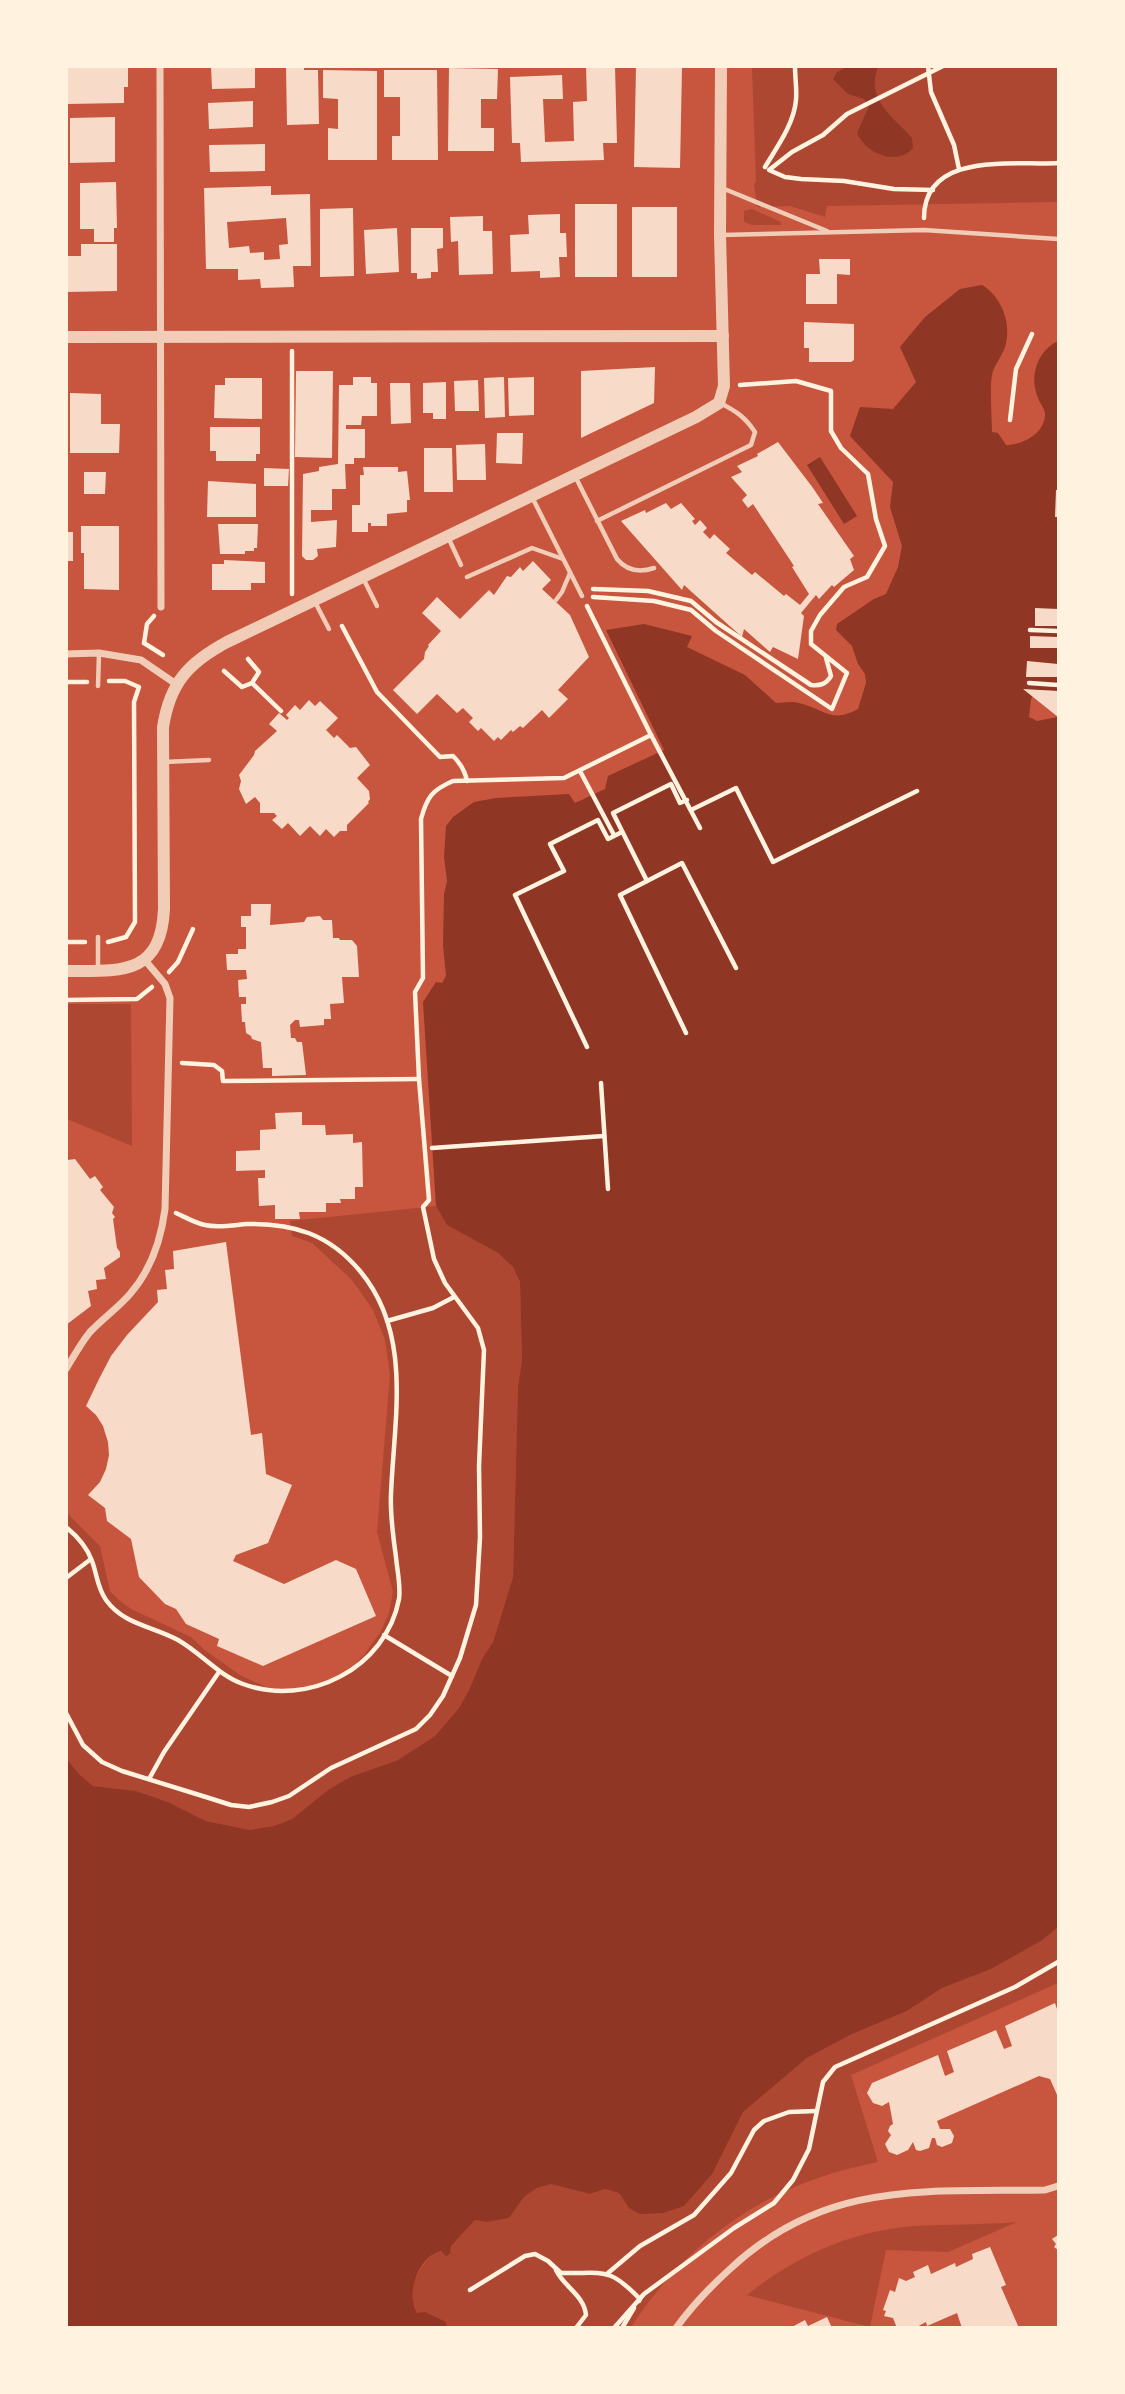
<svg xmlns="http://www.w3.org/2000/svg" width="1125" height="2394" font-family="Inter,sans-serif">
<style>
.green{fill:#ae4732}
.water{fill:#8f3625}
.pier{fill:#c8553d}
.building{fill:#f7dbc8;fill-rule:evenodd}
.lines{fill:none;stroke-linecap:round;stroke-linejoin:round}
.path{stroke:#fff3e0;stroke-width:4.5}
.service{stroke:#f1ccb7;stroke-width:4.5}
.minor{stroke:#f1ccb7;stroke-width:7}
.tertiary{stroke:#f1ccb7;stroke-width:12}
</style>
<rect width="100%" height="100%" fill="#c8553d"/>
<g class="green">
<path d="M 752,67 L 1058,67 L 1058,202 L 827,206 L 825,217 L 790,206 L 757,207 L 754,184 L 756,182 Z"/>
<path d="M 752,209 L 781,222 L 781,225 L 752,225 L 744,222 L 744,211 Z"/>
<path d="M 67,1004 L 131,1004 L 132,1146 L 67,1119 Z"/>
<path d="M 436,1206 L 447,1225 L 498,1253 L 513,1267 L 520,1282 L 522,1360 L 518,1386 L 513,1577 L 493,1642 L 482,1659 L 470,1688 L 459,1708 L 435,1736 L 398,1760 L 350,1777 L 328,1790 L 292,1819 L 274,1826 L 250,1830 L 206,1821 L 168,1802 L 136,1791 L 93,1786 L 79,1774 L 66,1758 L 66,1512 L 100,1546 L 110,1591 L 119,1600 L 131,1609 L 191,1637 L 206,1651 L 240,1675 L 270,1689 L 298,1690 L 326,1683 L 350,1669 L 364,1655 L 381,1631 L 389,1613 L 393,1592 L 377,1532 L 390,1375 L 385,1340 L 373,1310 L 352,1280 L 312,1243 L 292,1236 L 290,1221 Z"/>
<path d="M 1058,1927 L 1058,1983 L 851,2075 L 878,2162 C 770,2183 691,2236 631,2327 L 447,2327 L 446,2322 L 417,2313 C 405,2292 417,2269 433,2254 C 438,2250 447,2249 452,2244 C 460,2237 467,2228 475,2220 L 487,2222 L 509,2218 L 524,2197 L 537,2188 L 551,2184 L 590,2194 L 605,2189 L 619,2193 L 629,2208 L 730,2136 L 743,2112 L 807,2058 L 850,2035 L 907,2011 L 942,1988 L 991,1969 L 1041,1941 Z"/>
<path d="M 1017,2222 L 948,2252 L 886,2250 L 870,2327 L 747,2295 C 796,2256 851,2231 914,2226 C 948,2224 982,2225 1017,2222 Z"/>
</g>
<g class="water">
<path d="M 847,67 L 878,67 C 865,100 894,117 912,138 L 913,148 C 897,167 865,153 857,133 L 869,106 L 864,99 L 848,94 L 833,79 L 837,72 Z"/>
<path d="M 982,285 C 1002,297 1012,324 1005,347 C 1002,356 996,363 993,371 C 989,383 992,418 992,432 L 998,433 L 1006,445 C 1023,445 1046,433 1045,413 C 1044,407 1040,404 1038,398 C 1029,377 1037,351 1058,341 L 1058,1927 L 1041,1941 L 991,1969 L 942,1988 L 907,2011 L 850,2035 L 807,2058 L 743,2112 L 712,2174 L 684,2206 L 663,2213 L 640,2214 L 629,2208 L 619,2193 L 605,2189 L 590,2194 L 551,2184 L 537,2188 L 524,2197 L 509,2218 L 487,2222 L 475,2220 L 451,2246 L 450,2254 L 446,2256 L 441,2251 C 419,2256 405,2293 417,2313 L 425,2312 L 446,2322 L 447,2327 L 67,2327 L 66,1758 L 79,1774 L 93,1786 L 136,1791 L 168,1802 L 206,1821 L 250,1830 L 274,1826 L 292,1819 L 328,1790 L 350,1777 L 398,1760 L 435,1736 L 459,1708 L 470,1688 L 482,1659 L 493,1642 L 513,1577 L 518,1386 L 522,1360 L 520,1282 L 513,1267 L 498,1253 L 447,1225 L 436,1206 L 423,1002 L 436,982 L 442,983 L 446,976 L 443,945 L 444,894 L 447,881 L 444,857 L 446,826 L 453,817 L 474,802 L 496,798 L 569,794 L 575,803 L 605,789 L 608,776 L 664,750 L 606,630 L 644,624 L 692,636 L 687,647 L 745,675 L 776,703 C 783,703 792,701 799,703 C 825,709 830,724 858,709 L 866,683 L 865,674 L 858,664 L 852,646 L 836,630 L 837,624 L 874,599 L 886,594 L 898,567 L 902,546 L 890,507 L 893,482 L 850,436 L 860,407 L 893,409 L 916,382 L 900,347 L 925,317 L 960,289 Z"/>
<path d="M 820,457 L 857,516 L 844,524 L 807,465 Z"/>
</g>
<path class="pier" d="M 1037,690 L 1058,691 L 1058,717 L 1037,721 L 1029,717 L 1031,699 Z"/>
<g class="building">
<path d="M 67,66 L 128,68 L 128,87 L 124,87 L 124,103 L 67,104 Z"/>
<path d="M 211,66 L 255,66 L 255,88 L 212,89 Z"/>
<path d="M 286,66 L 304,66 L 304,70 L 318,70 L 319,124 L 287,125 Z"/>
<path d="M 586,66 L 615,66 L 617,143 L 603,143 L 604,160 L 521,162 L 520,143 L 512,143 L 510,77 L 562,75 L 563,99 L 543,99 L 545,142 L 574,141 L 573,102 L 587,101 Z"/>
<path d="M 636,67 L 682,68 L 680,168 L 634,167 Z"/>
<path d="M 449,68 L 498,69 L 497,99 L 481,99 L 481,128 L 494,128 L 494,151 L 448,151 Z"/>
<path d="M 323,70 L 377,71 L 377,160 L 328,160 L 328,128 L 338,129 L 338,99 L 323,98 Z"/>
<path d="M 384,70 L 437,70 L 438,160 L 392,160 L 392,136 L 400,136 L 400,97 L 384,97 Z"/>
<path d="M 253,101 L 253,127 L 209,129 L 208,103 Z"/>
<path d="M 115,117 L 115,162 L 70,163 L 70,118 Z"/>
<path d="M 265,144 L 265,171 L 210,172 L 209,145 Z"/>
<path d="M 116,182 L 117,228 L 114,228 L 114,242 L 94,242 L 94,229 L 80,229 L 80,183 Z"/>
<path d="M 271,186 L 271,195 L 310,194 L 311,266 L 293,266 L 294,287 L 261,288 L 260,279 L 238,280 L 238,269 L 206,269 L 204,188 ZM 286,218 L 288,244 L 279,245 L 280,259 L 264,260 L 264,252 L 250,253 L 249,246 L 229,248 L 227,222 Z"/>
<rect x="575" y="204" width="42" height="73"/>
<rect x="632" y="207" width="45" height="70"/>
<path d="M 353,208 L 354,276 L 320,277 L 320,209 Z"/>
<path d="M 560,214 L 560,233 L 566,233 L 567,257 L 559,257 L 560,277 L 540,278 L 540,271 L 511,272 L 510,235 L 529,234 L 528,215 Z"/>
<path d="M 483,216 L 483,231 L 492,231 L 493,274 L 459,275 L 458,241 L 451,242 L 450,217 Z"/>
<path d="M 397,228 L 399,272 L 366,274 L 364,230 Z"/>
<path d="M 411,228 L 443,228 L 443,248 L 437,249 L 438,272 L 431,272 L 431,278 L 417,279 L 417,273 L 411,273 Z"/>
<path d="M 81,244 L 117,244 L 117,291 L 66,292 L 66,256 L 81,256 Z"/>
<path d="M 819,259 L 850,259 L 850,275 L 837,274 L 837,304 L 806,304 L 806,274 L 820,274 Z"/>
<path d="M 804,322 L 854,324 L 854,360 L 851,362 L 809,362 L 809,348 L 804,348 Z"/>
<path d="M 655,367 L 654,403 L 581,438 L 581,371 Z"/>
<path d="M 296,371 L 333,371 L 332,458 L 295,457 Z"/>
<path d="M 353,377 L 371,377 L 371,383 L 377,383 L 377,416 L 362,416 L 361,425 L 346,425 L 346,429 L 365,429 L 365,458 L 354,458 L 354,464 L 345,464 L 346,489 L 332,489 L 332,510 L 311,510 L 311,522 L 337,520 L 336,547 L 317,549 L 318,556 L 313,560 L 306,560 L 302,556 L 303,474 L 319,471 L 319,467 L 338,464 L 339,385 L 353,385 Z"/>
<path d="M 504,377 L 505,417 L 485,418 L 484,378 Z"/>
<path d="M 534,377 L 534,415 L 509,416 L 508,378 Z"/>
<path d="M 225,378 L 262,378 L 262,419 L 214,418 L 215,385 L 225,385 Z"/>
<path d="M 478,380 L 479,411 L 455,411 L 454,381 Z"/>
<path d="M 446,382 L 446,419 L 433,419 L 433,413 L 423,413 L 423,383 Z"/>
<path d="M 390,383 L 410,383 L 411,423 L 391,424 Z"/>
<path d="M 70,393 L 101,394 L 101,424 L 120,424 L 119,453 L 70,453 Z"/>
<path d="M 210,427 L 260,427 L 260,454 L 256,454 L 256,461 L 216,461 L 216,451 L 210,451 Z"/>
<path d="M 497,433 L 523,433 L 522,464 L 496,463 Z"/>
<path d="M 778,442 L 813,488 L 823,503 L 818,504 L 854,556 L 850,559 L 854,570 L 834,587 L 832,585 L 819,599 L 816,595 L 801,613 L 804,616 L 798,659 L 773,647 L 770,652 L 744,629 L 742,637 L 684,585 L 682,590 L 621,521 L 645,510 L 646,513 L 666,503 L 671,509 L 681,503 L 695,519 L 692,521 L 695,525 L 700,520 L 707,528 L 703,532 L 710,539 L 714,534 L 730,549 L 726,553 L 752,575 L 755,572 L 784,596 L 786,594 L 800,605 L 809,594 L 792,567 L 794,566 L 753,504 L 748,508 L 742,500 L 747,495 L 731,477 L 742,472 L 737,466 L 758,456 L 757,454 Z"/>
<path d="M 485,444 L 486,480 L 457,480 L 456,445 Z"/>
<path d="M 424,448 L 452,448 L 453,492 L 424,492 Z"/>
<path d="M 363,467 L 398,467 L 398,472 L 407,471 L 410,500 L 407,500 L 407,512 L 387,514 L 387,526 L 371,526 L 371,523 L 368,523 L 368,532 L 352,532 L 352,505 L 360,505 L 360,475 L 364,475 Z"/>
<path d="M 264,468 L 289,469 L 288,486 L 264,486 Z"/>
<path d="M 84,472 L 106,472 L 105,494 L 84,494 Z"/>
<path d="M 208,481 L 256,484 L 256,517 L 207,517 Z"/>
<path d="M 1056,490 L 1058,490 L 1058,517 L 1055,517 Z"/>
<path d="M 218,524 L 258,524 L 257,548 L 254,548 L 254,551 L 245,551 L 245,554 L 220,554 Z"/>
<path d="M 81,526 L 119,526 L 119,590 L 84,589 L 84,553 L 81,553 Z"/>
<rect x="66" y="532" width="7" height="29"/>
<path d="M 224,560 L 265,562 L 265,583 L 251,583 L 251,590 L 212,590 L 212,564 L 224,564 Z"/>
<path d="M 533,561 L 551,580 L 542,589 L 570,615 L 589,657 L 558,690 L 568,699 L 549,718 L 542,710 L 523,728 L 520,726 L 513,732 L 511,730 L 501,740 L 498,737 L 494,741 L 481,728 L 478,731 L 469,722 L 473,718 L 463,708 L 457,713 L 437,694 L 417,714 L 393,690 L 424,659 L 425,652 L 429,646 L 428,645 L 441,631 L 422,613 L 437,597 L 460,619 L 489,590 L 494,595 L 507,576 L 511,577 L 520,567 L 523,571 Z"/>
<path d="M 1035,608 L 1058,609 L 1058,626 L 1035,626 Z"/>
<path d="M 1030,636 L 1058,637 L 1058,648 L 1030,648 Z"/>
<path d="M 1027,661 L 1058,664 L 1058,677 L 1026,677 Z"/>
<path d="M 1023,689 L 1058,691 L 1058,717 Z"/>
<path d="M 309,700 L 315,706 L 320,701 L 338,718 L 326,730 L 334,738 L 337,735 L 350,748 L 356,747 L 370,765 L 357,778 L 369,791 L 370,799 L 368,802 L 369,803 L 347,825 L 347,831 L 340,831 L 334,837 L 326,829 L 320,836 L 310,826 L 300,836 L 288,823 L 282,829 L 272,820 L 277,816 L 274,813 L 260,813 L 260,803 L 255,797 L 246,804 L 239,789 L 241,781 L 239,775 L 254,755 L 255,751 L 277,731 L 269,724 L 279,713 L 287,720 L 289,718 L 286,715 L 295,705 L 300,710 Z"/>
<path d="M 251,904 L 271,904 L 270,925 L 304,922 L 307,917 L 320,916 L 323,920 L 332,920 L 333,938 L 339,938 L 340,940 L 352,940 L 357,946 L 359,977 L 342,977 L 344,1003 L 330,1004 L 331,1019 L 324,1019 L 324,1025 L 300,1027 L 299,1020 L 295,1020 L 290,1025 L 291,1038 L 295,1038 L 297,1042 L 302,1042 L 306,1075 L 272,1076 L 272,1068 L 263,1068 L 261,1042 L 252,1039 L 251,1036 L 246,1033 L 245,1022 L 242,1022 L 241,1004 L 246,1004 L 246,997 L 239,997 L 238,980 L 247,979 L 246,970 L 227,970 L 226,954 L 238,954 L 238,949 L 246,949 L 246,927 L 241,927 L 241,916 L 251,916 Z"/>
<path d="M 302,1112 L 302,1125 L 325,1125 L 326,1135 L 353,1134 L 353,1143 L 362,1142 L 363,1187 L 355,1187 L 355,1199 L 340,1199 L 341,1203 L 326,1203 L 326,1212 L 299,1212 L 300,1219 L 275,1219 L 275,1205 L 259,1206 L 258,1178 L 265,1178 L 265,1170 L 236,1171 L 236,1151 L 260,1150 L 260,1130 L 276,1129 L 275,1113 Z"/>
<path d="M 66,1157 L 68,1160 L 75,1159 L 90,1179 L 95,1176 L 103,1187 L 100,1190 L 114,1207 L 112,1213 L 115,1217 L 113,1219 L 117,1248 L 120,1252 L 120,1257 L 104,1268 L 106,1279 L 96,1280 L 97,1289 L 88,1291 L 91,1306 L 66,1325 Z"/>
<path d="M 226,1242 L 251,1435 L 262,1433 L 266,1474 L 292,1485 L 268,1543 L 236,1555 L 233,1561 L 284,1584 L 336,1560 L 356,1569 L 376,1616 L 263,1666 L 217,1646 L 219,1639 L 186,1624 L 176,1609 L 165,1604 L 139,1577 L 131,1539 L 107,1521 L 105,1508 L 88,1495 L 100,1482 L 106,1469 L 109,1455 L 108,1442 L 103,1426 L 96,1415 L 86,1406 L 99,1379 L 111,1356 L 127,1335 L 158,1302 L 157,1290 L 167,1289 L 165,1270 L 174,1269 L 173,1251 Z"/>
<path d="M 1055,2003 L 1058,2012 L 1058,2097 L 1050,2079 L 1039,2076 L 937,2121 L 940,2129 L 950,2129 L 954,2136 L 952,2143 L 942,2147 L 937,2145 L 935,2138 L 932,2138 L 929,2148 L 920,2151 L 916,2150 L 913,2142 L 908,2150 L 897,2155 L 889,2152 L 885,2144 L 891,2135 L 888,2131 L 890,2126 L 893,2124 L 889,2102 L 882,2106 L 873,2103 L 867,2093 L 872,2083 L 938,2055 L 945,2076 L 954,2072 L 947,2051 L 996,2030 L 1004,2049 L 1012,2046 L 1005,2026 Z"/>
<path d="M 1058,2235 L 1058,2250 L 1054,2247 L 1056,2244 L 1052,2239 Z"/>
<path d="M 990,2247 L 1006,2285 L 1001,2287 L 1019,2328 L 962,2328 L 957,2313 L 927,2326 L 926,2322 L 915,2328 L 897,2328 L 893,2318 L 884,2316 L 886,2311 L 883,2310 L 890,2290 L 895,2292 L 899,2278 L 906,2281 L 915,2277 L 913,2272 L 928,2265 L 931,2274 L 955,2263 L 956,2267 L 973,2259 L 972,2254 Z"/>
<path d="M 827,2317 L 832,2328 L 790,2328 L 805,2320 L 808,2326 Z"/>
</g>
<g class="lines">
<g class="path">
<path d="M 928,66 L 931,92 L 954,145 L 959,169"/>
<path d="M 765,167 C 777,147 794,124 796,100 C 797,89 795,78 795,66"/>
<path d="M 933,190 L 894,189 L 844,181 L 801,179 L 785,177 L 769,170 L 792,152 L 823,135 L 847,114 L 943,66"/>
<path d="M 924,218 C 924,150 1016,166 1058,163"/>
<path d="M 292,351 L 292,594"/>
<path d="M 1010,420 L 1016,369 L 1032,334"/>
<path d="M 593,589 L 648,591 L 691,601 L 716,622 L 811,685 C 821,686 826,684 831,676 L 826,658"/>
<path d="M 593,597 L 654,601 L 691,610 L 716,631 L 832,709 L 847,673 L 811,644 L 811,631 L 820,615 L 844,587 L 867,577 L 885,546 L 876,519 L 868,474 L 841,448 L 831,431 L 831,391 L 796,381 L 740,385"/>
<path d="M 342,626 L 377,692 L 440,757 L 453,756 C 460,763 465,770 467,781"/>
<path d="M 1030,630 L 1058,631"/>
<path d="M 144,643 L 163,655"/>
<path d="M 144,643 L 147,624 L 154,616"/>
<path d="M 248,659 L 259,672 L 252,683"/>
<path d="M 224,671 L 242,687 L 252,683 L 281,711"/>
<path d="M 66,682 L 87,682"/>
<path d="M 1029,683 L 1058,685"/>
<path d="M 651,735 L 700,828"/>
<path d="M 580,771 L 614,835"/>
<path d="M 691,810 L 736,788 L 773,862 L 917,791"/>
<path d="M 647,881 L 613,813 L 671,784 L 680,803 L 687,800"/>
<path d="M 66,942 L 85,942"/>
<path d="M 108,942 L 126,937 L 135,922 L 134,702 L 139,687 L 125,681 L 109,681"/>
<path d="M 169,972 L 178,962 L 193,929"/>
<path d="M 66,1000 L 137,999 L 152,987"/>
<path d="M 686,1033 L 620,895 L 682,863 L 736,968"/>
<path d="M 587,1047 L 515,895 L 564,871 L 550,844 L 598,820 L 608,839 L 622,832"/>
<path d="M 182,1063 L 214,1065 L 222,1071 L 223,1081 L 419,1079"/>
<path d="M 601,1083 L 608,1189"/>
<path d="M 432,1148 L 604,1136"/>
<path d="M 387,1321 L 433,1308 L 454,1297"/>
<path d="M 66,1527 C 77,1536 87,1547 92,1561 C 97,1574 97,1587 106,1600 C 124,1625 153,1626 178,1640 C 201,1653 218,1675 243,1684 C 308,1708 386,1668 399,1599 C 401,1586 397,1570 396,1557 C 393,1536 390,1515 391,1494 C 394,1418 413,1334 360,1271 C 329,1234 293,1223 247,1224 C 234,1225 218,1228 205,1225 C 195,1223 185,1217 176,1213"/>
<path d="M 66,1578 L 91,1559"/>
<path d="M 384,1635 L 452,1676"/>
<path d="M 66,1713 L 83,1745 L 102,1762 L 122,1771 L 209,1798 L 231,1805 L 249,1807 L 272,1802 L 289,1796 L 331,1768 L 416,1729 L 430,1715 L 443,1696 L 460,1658 L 476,1605 L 480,1537 L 479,1466 L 484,1350 L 478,1328 L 445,1283 L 434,1259 L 423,1207 L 429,1200 L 419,1079 L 415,992 L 423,978 L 421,819 C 427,797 432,790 453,781 L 564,778 L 651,735 L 587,606"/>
<path d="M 149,1779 L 164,1752 L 219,1672"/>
<path d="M 556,2270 C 564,2287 584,2295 586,2315 L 576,2328"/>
<path d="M 608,2273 L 640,2246 L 694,2215 L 731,2173 L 754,2130 L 764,2121 L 789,2112 L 816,2111"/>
<path d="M 470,2290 L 525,2256 L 535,2254 L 548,2261 L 561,2273 C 604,2274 608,2266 640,2299 L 639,2301"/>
<path d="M 614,2328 L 644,2294 L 734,2228 L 774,2203 L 793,2180 L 809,2149 L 823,2082 L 835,2067 L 1015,1987 L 1058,1962"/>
<path d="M 622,2328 L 634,2308"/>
</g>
<g class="service">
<path d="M 722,188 L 827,231"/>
<path d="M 721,235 L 924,230 L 1058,239"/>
<path d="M 575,476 L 617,559 C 627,571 639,573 654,568"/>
<path d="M 532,497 L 582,596"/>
<path d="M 597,521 L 751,445 L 755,432 C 745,417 736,411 720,403"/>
<path d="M 448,537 L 461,565"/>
<path d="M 467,577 L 532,548 L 563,559"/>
<path d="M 363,578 L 377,606"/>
<path d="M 556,600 L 562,592 L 570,573"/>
<path d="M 315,602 L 329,629"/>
<path d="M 98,686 L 99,653"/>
<path d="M 164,762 L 209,760"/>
<path d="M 98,970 L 98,937"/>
</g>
<g class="minor">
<path d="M 160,66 L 161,607"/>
<path d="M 66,654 L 99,653 L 141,660 L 176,684"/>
<path d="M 66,1369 C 74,1356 81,1343 90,1332 C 103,1318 118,1308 130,1294 C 151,1270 161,1240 165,1209 L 170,998 L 165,984 L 144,959"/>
<path d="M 676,2328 C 692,2306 710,2287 730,2269 C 825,2180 924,2192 1045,2190 L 1058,2186"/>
</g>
<g class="tertiary">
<path d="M 66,337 L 723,336"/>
<path d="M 66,971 C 120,971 161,976 164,909 L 163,727 C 170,683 188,663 227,642 L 696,417 L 719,403 L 724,386 L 720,235 L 721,66"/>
</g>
</g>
<rect width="1125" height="2394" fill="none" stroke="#fff3e0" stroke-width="136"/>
</svg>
